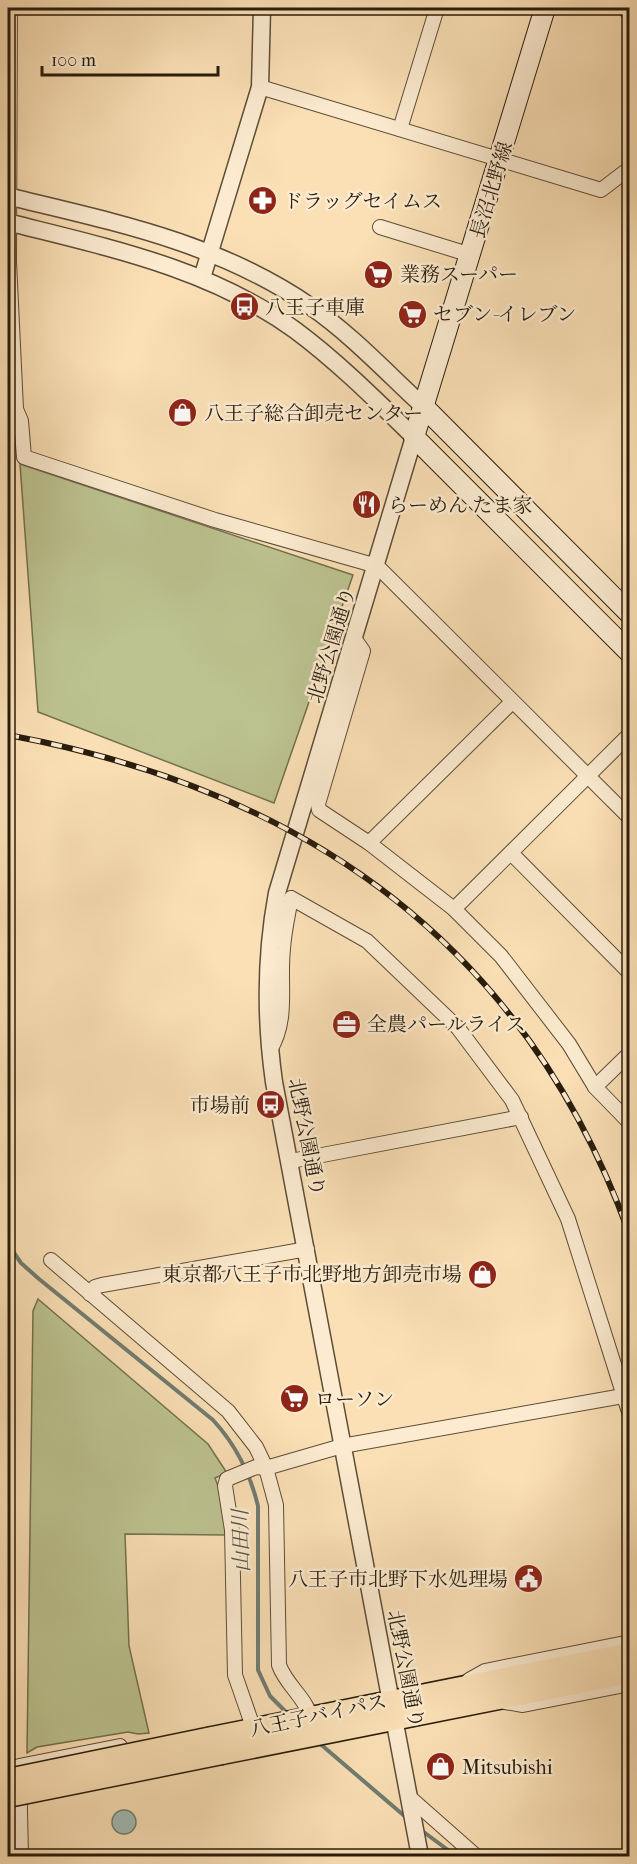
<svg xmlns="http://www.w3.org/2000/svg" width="637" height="1864" font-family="'IM FELL French Canon','Noto Serif JP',serif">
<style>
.green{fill:#bcc390;stroke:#72704e;stroke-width:1.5}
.water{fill:#a0bcb5;stroke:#707c72;stroke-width:1.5}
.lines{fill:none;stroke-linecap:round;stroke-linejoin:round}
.stream{stroke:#707c72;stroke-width:4}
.minor-casing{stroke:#5d4d37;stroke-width:16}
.tertiary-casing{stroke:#5d4d37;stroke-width:19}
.secondary-casing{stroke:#281c0d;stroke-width:22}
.trunk-casing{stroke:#281c0d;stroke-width:25}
.minor{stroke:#fcebd0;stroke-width:14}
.tertiary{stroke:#fcebd0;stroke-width:16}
.secondary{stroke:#fcebd0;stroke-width:20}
.trunk{stroke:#fbe0b6;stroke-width:22}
.rail-casing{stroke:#281c0d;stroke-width:6}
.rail{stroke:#fcebd0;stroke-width:4;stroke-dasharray:11;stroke-linecap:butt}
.trunk-bridge-casing{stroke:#281c0d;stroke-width:25;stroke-linecap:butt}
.trunk-bridge{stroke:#fbe0b6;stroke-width:22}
.labels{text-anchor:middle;stroke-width:5;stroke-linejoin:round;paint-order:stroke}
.street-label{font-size:20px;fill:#281c0d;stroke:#fcebd0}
.poi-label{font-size:20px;fill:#281c0d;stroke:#fcebd0;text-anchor:start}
.water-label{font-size:21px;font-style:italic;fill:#525448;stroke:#fcebd0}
</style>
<rect width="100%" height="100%" fill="#fbe0b6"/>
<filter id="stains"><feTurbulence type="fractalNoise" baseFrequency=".00333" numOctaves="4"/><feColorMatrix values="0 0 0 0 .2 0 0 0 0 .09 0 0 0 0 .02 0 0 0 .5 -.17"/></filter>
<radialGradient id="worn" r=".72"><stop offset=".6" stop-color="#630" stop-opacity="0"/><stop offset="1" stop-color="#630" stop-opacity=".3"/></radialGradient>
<g class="green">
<path d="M 20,464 L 353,575 L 274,803 L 38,712 Z"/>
<path d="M 38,1299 L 208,1444 L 227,1473 L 215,1478 L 221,1494 L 227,1535 L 125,1534 L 129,1646 L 149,1733 L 138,1734 L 128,1732 L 37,1747 L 27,1753 L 33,1311 Z"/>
</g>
<circle class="water" cx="124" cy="1822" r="12"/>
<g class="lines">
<g class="stream">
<path d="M 8,1244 L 21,1263 L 39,1279 L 213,1420 C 236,1445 250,1473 258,1506 L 258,1670 L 270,1696 L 288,1714"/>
<path d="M 318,1742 L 408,1819"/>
<path d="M 421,1830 L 456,1856"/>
</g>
<defs>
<g id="minor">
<path d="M 10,8 L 9,262 L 16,409 L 21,421 L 24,457 L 215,520 L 377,566 L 630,818"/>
<path d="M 260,87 L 601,190 L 630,168"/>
<path d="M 400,129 L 437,8"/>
<path d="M 380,227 L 471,255"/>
<path d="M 354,638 L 363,651 L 318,804 L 319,810 L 369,843 L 454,909 L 501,956 L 569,1044 L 595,1087 L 630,1123"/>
<path d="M 369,843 L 512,702"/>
<path d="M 511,853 L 630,973"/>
<path d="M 454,909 L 630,734"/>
<path d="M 270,1050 C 289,1019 279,984 283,949 C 284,932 288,915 291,898 L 367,941 L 458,1028 L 512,1100 L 568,1219 L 630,1415"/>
<path d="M 595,1087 L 630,1053"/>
<path d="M 630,1153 L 630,1157"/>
<path d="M 291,1161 L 521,1117"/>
<path d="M 51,1260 L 228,1411 L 256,1447 L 266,1468 L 276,1505 L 279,1665 C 286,1685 306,1698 310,1716"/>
<path d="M 90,1294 L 95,1287 L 102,1285 L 307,1249"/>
<path d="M 469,1680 L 485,1671 L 630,1642"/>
<path d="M 505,1702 L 523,1705 L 630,1684"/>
<path d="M 252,1724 L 235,1675 L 232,1530 L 225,1486 L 227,1479 L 256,1467 L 266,1468 L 342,1446 L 623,1396"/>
<path d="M 408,1796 L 476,1856"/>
<path d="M 21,1856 L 19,1766 L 120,1746"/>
</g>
<g id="tertiary">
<path d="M 626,8 L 630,12"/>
<path d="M 11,197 C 118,223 218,243 310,306 C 352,335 387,373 424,407"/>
<path d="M 11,223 C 110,248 211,269 295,330 C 338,362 376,400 414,437 L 277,893 C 265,957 265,1018 274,1082 L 420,1856"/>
<path d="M 202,278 L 260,87 L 262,8"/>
</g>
<g id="secondary">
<path d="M 545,8 L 414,437 L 630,653"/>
<path d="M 424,407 L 630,614"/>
</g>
<g id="trunk">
<path d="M 212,1738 L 630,1654"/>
<path d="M 222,1753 L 630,1672"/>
</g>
</defs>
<use href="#minor" class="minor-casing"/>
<use href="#tertiary" class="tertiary-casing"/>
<use href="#secondary" class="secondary-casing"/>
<use href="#trunk" class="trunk-casing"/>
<use href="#minor" class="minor"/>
<use href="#tertiary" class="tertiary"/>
<use href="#secondary" class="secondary"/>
<use href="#trunk" class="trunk"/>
<defs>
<path id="rail" d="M 8,735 C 305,790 526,945 630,1236"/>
</defs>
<use href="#rail" class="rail-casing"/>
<use href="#rail" class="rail"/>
<defs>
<g id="trunk-bridge">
<path d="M 8,1780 L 212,1738"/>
<path d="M 8,1796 L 222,1753"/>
</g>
</defs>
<use href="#trunk-bridge" class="trunk-bridge-casing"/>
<use href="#trunk-bridge" class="trunk-bridge"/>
</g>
<defs>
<symbol id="pharmacy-disc" viewBox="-11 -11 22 22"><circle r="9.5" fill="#8f2418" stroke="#fcebd0"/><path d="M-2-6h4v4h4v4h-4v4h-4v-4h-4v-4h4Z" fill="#fff"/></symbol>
<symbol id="supermarket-disc" viewBox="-11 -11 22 22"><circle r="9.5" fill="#8f2418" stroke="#fcebd0"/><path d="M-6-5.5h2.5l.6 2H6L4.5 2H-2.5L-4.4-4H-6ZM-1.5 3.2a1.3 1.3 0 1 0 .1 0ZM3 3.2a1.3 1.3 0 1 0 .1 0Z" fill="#fff"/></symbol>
<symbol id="bus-disc" viewBox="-11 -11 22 22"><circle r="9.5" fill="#8f2418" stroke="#fcebd0"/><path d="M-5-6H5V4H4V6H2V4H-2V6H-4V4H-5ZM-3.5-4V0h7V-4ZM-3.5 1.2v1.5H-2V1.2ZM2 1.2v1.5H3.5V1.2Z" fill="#fff"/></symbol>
<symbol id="shop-disc" viewBox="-11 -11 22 22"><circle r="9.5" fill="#8f2418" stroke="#fcebd0"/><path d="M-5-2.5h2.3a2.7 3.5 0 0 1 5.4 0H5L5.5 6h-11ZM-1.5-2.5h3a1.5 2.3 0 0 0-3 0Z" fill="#fff"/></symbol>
<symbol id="restaurant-disc" viewBox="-11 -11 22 22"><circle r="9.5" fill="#8f2418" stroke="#fcebd0"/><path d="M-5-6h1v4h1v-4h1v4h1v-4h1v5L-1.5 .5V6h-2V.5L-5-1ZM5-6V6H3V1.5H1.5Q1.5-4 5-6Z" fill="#fff"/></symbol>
<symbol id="office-disc" viewBox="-11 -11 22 22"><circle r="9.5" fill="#8f2418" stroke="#fcebd0"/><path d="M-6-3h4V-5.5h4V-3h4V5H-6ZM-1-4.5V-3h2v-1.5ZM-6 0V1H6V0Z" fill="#fff"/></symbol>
<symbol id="civic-disc" viewBox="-11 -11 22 22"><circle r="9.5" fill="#8f2418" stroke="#fcebd0"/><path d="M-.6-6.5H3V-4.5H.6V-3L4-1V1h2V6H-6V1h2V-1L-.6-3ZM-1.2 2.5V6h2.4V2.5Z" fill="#fff"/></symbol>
</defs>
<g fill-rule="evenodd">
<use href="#pharmacy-disc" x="246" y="184" width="33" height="33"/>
<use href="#supermarket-disc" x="362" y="258" width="33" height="33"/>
<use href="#bus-disc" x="228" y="290" width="33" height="33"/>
<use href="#supermarket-disc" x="396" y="298" width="33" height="33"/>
<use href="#shop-disc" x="166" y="396" width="33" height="33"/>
<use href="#restaurant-disc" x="350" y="488" width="33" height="33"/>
<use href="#office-disc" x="330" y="1008" width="33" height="33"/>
<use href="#bus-disc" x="254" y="1088" width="33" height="33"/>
<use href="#shop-disc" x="466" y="1258" width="33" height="33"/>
<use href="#supermarket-disc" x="278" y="1382" width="33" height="33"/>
<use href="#civic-disc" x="512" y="1562" width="33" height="33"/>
<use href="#shop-disc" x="424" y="1750" width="33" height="33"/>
</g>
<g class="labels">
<g class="street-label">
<text transform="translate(491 190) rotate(-73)" y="7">長沼北野線</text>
<text transform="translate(331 645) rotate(-73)" y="7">北野公園通り</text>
<text transform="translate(307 1137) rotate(79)" y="7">北野公園通り</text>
<text transform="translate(406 1669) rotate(79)" y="7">北野公園通り</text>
<text transform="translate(318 1715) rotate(-12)" y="7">八王子バイパス</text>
</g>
<g class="poi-label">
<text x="283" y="208">ドラッグセイムス</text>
<text x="400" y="281">業務スーパー</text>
<text x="265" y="314">八王子車庫</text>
<text x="433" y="321">セブン-イレブン</text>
<text x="204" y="420">八王子総合卸売センター</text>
<text x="388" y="512">らーめん たま家</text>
<text x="367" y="1031">全農パールライス</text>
<text x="250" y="1112" text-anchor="end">市場前</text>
<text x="462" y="1281" text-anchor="end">東京都八王子市北野地方卸売市場</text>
<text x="315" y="1406">ローソン</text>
<text x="508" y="1586" text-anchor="end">八王子市北野下水処理場</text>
<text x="462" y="1774">Mitsubishi</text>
</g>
<g class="water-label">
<text transform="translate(241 1541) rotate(-92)" y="7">山田川</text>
</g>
</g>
<rect width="637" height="1864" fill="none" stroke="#fbe0b6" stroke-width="30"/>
<rect x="9" y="9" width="619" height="1846" fill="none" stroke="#281c0d" stroke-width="3"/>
<rect x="15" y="15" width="607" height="1834" fill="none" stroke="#281c0d" stroke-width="1.5"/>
<path d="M42 66v9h176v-9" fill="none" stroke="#281c0d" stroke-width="3"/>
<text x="51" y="66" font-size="18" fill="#281c0d" stroke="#fcebd0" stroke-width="4.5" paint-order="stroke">100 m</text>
<rect width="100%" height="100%" filter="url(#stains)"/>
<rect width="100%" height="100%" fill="url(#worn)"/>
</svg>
